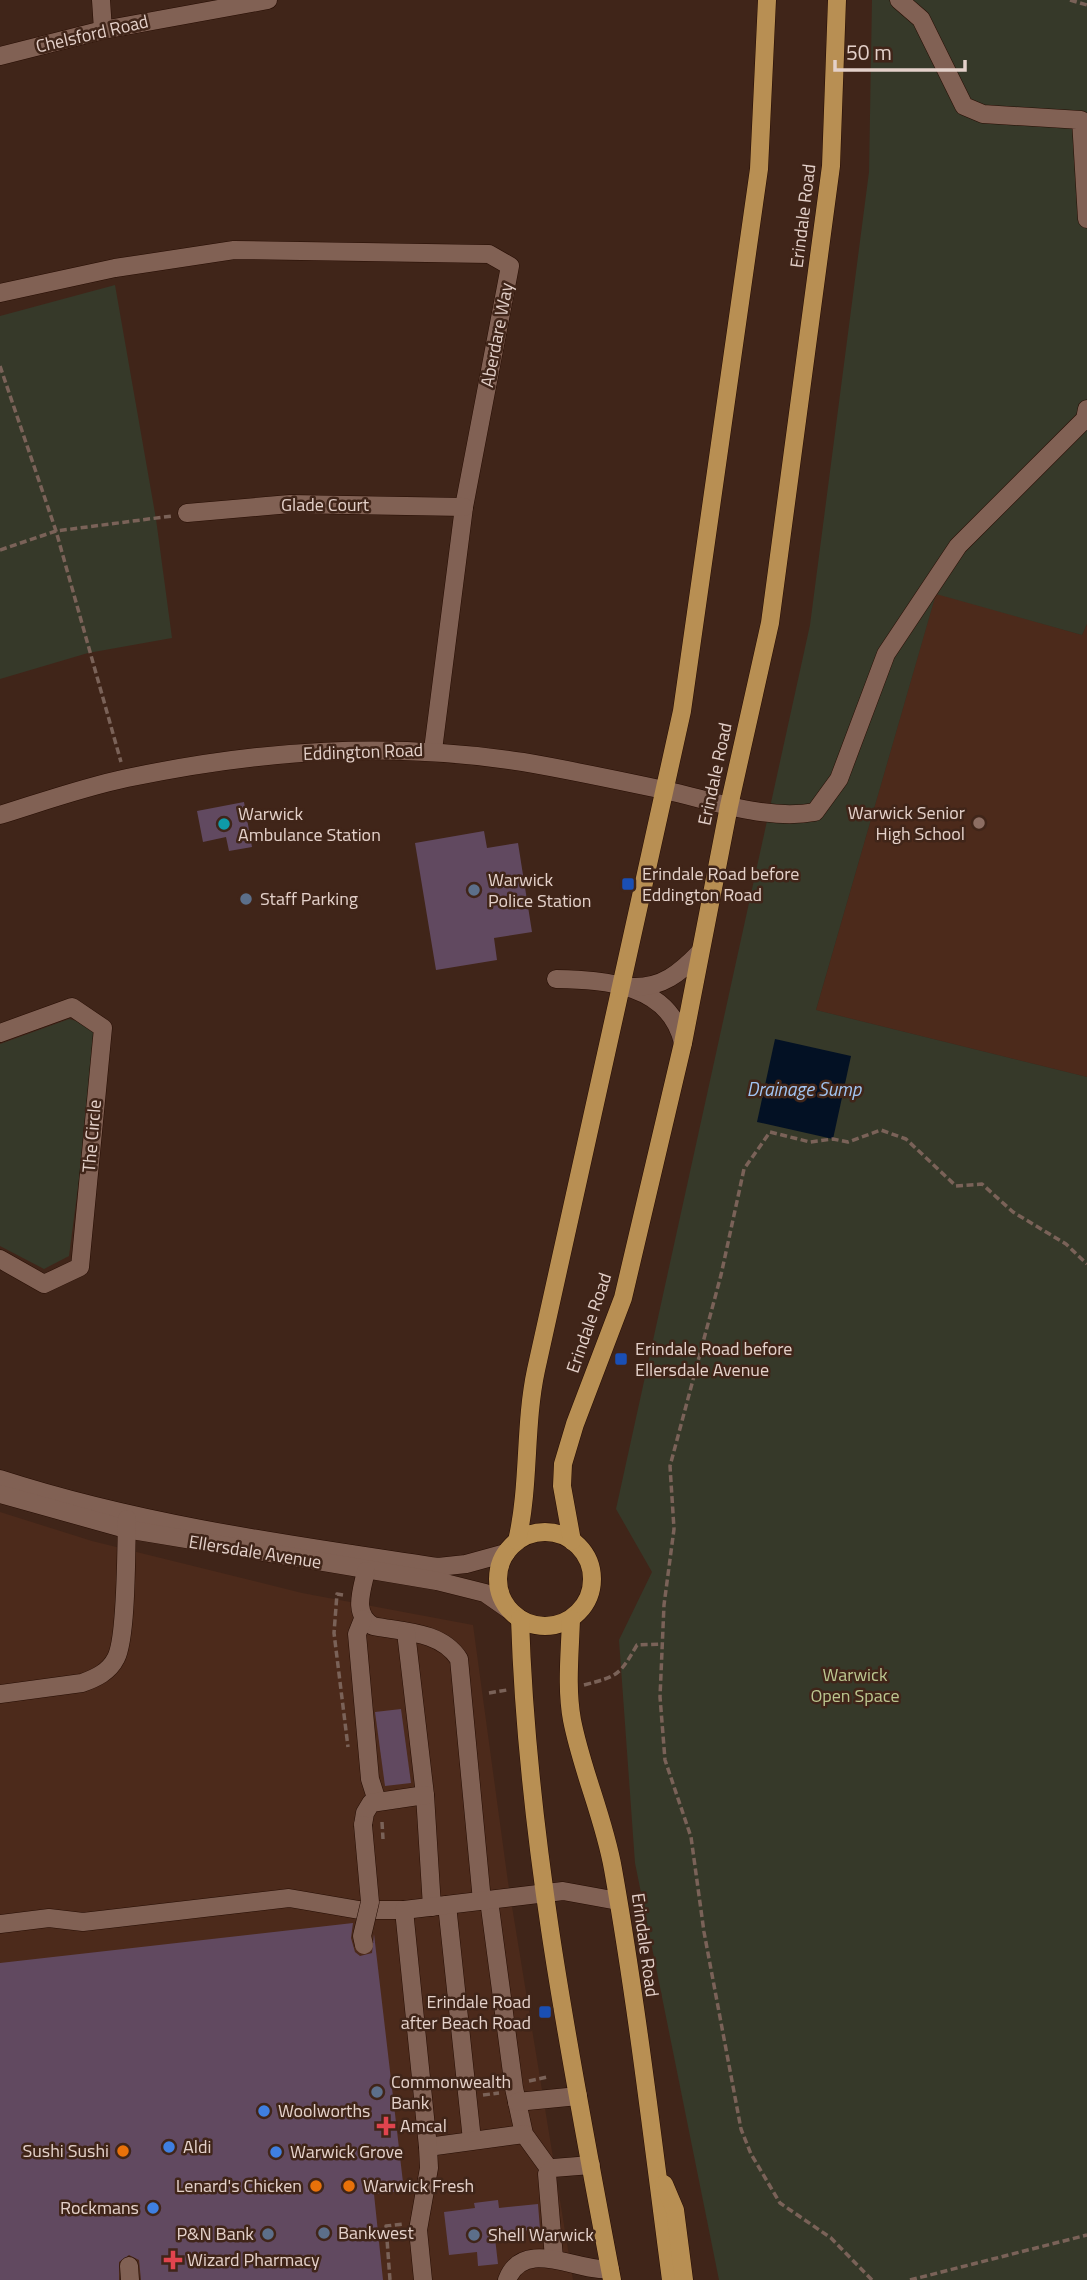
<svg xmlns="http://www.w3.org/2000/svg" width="1087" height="2280" font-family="'Titillium Web',sans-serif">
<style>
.built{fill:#4c2a1b}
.green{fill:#363929}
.water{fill:#031124}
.building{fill:#614960}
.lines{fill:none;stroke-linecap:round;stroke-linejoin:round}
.minor-casing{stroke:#260d03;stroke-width:19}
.major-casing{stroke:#260d03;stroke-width:19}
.path{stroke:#7a6258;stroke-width:3.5;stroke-dasharray:7 3.5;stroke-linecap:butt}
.minor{stroke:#816154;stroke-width:18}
.major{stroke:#b88f53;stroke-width:18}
.minor-bridge-casing{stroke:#260d03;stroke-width:19;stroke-linecap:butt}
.minor-bridge{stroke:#816154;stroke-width:18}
.education-dot{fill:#8d6e63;stroke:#402519;stroke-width:2.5}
.culture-dot{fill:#0f9aa8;stroke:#402519;stroke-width:2.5}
.transit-dot{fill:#1a4fb4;stroke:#402519;stroke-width:2.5}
.service-dot{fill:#5c6f8a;stroke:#402519;stroke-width:2.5}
.shop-dot{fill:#3f7fe0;stroke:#402519;stroke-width:2.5}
.health-dot{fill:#e0444e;stroke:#402519;stroke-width:2.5}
.food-dot{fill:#e8710a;stroke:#402519;stroke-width:2.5}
.labels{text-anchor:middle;stroke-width:5;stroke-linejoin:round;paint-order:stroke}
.street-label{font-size:18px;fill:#e4d1ca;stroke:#402519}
.poi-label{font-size:18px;fill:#e4d1ca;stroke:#402519;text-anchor:start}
.park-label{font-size:18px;fill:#bcc790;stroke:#402519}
.water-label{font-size:19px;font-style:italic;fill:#a1c4f2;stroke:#402519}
</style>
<rect width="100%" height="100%" fill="#402519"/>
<g class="built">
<path d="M 936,593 L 1082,635 L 1087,624 L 1087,1077 L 816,1010 Z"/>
<path d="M 0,1512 L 92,1541 L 302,1593 L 473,1625 L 508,1882 L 573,2280 L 0,2280 Z"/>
</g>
<g class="green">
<path d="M 872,0 L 1087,0 L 1087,624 L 1082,635 L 936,594 L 816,1010 L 1087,1077 L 1087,2280 L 719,2280 L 635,1863 L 619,1640 L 652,1572 L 616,1509 L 810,625 L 869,172 Z"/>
<path d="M 115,285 L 156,519 L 172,638 L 88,653 L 0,679 L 0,316 Z"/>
<path d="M 69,1019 L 89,1024 L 98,1034 L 69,1256 L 44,1269 L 0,1246 L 0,1044 Z"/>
</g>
<path class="water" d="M 775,1039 L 851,1056 L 833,1139 L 757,1122 Z"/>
<g class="building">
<path d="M 244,802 L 252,847 L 229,851 L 226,837 L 203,842 L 197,811 Z"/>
<path d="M 484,831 L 487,848 L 518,843 L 532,932 L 494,938 L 497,960 L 436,970 L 415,843 Z"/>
<path d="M 401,1709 L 411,1783 L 385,1786 L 375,1712 Z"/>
<path d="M 353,1923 L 351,1938 L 355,1952 L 360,1956 L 372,1953 L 374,1934 L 404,2191 L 374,2194 L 383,2280 L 141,2280 L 139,2260 L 129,2255 L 119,2262 L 119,2280 L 0,2280 L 0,1963 Z"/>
<path d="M 498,2200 L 499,2208 L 538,2204 L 540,2229 L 502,2233 L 502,2237 L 495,2238 L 498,2264 L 478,2266 L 477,2252 L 449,2255 L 444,2212 L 475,2208 L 474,2203 Z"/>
</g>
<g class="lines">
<defs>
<g id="minor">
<path d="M 101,0 L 103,30"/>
<path d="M 899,0 L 921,19 L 964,106 L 983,114 L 1081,120 L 1087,219"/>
<path d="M 0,56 L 103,30 L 268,0"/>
<path d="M 0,293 L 115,268 L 234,250 L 489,254 L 510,266 L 464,507 L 433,750"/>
<path d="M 187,513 L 290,504 L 464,507"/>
<path d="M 0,815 C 42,802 84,787 127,778 C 261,750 388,741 523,762 C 570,770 617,780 664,790 C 711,800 766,821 815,812 L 839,779 L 886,654 L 958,546 L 1085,419 L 1087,409"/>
<path d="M 556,979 C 606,980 670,984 683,1043"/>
<path d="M 632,987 C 662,988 680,973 700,952"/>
<path d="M 0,1033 L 72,1007 L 103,1028 L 80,1267 L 44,1284 L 0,1259"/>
<path d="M 0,1479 C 142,1525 291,1545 438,1567 L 466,1564 L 506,1553"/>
<path d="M 0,1494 L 126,1529 L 437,1581 L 485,1593 L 508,1609"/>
<path d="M 366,1571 C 362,1590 352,1614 373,1626 C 403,1632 441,1631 459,1659 L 482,1901"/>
<path d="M 363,1619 L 357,1634 L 370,1779 L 377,1801"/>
<path d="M 406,1632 L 425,1795 L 432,1907"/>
<path d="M 0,1694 L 82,1683 C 96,1678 109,1672 116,1658 C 127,1637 126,1547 127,1519"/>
<path d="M 363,1825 L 365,1813 L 371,1803 L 425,1795"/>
<path d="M 489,1900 L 514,2088 L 524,2134 L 550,2170"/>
<path d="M 447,1905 L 472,2140"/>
<path d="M 0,1924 L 49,1918 L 83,1922 L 289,1898 L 359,1910 L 404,1910"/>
<path d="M 517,2102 L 578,2096"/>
<path d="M 428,2147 L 524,2134"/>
<path d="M 554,2258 L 547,2174 L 553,2168 L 591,2165"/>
<path d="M 129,2266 L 130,2280"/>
<path d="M 423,2280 L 418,2230 L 429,2168 L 428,2147 L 404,1910 L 563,1891 L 618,1901"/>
<path d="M 507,2280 C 524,2236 579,2273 610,2269"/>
</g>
<g id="major">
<circle cx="545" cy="1579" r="47"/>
<path d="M 517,1541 C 530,1485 524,1426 536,1370 L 682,711 L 759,169 L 767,0"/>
<path d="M 572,1541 L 562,1486 L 563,1464 L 575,1424 L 623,1298 L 683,1043 L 729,806 L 770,623 L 831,166 L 837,0"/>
<path d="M 520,1619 C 527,1841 571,2062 612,2280"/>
<path d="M 571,1619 C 570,1653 566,1687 572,1720 C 582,1771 604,1818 613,1869 C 637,2005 653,2143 671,2280"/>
<path d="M 664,2184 L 675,2210 L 684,2280"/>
</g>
</defs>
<use href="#minor" class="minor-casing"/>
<use href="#major" class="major-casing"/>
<g class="path">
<path d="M 1070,0 L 1087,5"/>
<path d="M 0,366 L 56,531 L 121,762"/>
<path d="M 0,550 L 56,531 L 172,516"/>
<path d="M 343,1595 L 337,1594 L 334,1633 L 348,1747"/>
<path d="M 584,1685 C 618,1676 619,1676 637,1645 L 662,1644"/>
<path d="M 489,1693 L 507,1690"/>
<path d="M 382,1822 L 383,1839"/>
<path d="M 529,2081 L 547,2077"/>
<path d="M 483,2095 L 499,2093"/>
<path d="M 394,2106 L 409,2104"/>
<path d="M 390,2280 L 386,2226 L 403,2224"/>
<path d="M 872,2280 L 831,2238 L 780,2203 L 751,2154 L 741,2129 L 704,1932 L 691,1837 L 665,1760 L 660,1697 L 664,1605 L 674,1529 L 670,1466 L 721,1275 L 744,1169 L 770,1132 L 810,1142 L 833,1139 L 848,1142 L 881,1130 L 906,1139 L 956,1186 L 982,1184 L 1013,1212 L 1066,1244 L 1087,1264"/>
<path d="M 910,2280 L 1087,2235"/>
</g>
<use href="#minor" class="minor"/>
<use href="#major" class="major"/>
<defs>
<path id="minor-bridge" d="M 363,1825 L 370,1902 L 362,1936 L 364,1945"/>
</defs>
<use href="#minor-bridge" class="minor-bridge-casing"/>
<use href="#minor-bridge" class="minor-bridge"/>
</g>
<circle class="education-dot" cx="979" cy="823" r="7"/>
<circle class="culture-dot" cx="224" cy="824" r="7"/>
<g class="transit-dot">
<rect x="621" y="877" width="14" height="14" rx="3.5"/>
<rect x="614" y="1352" width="14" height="14" rx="3.5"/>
<rect x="538" y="2005" width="14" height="14" rx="3.5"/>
</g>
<g class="service-dot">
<circle cx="474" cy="890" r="7"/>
<circle cx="246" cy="899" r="7"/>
<circle cx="377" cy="2092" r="7"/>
<circle cx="324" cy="2233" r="7"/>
<circle cx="268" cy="2234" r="7"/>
<circle cx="474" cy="2235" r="7"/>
</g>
<g class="shop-dot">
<circle cx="264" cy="2111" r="7"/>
<circle cx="169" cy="2147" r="7"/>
<circle cx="276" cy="2152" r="7"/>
<circle cx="153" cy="2208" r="7"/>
</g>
<g class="health-dot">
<path d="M382.5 2115.5h7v7h7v7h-7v7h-7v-7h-7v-7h7z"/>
<path d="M169.5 2249.5h7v7h7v7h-7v7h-7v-7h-7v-7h7z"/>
</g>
<g class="food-dot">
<circle cx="123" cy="2151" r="7"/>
<circle cx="316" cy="2186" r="7"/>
<circle cx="349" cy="2186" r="7"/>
</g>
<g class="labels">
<g class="street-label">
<text transform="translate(92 34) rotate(-13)" y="6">Chelsford Road</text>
<text transform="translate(803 216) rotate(-83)" y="6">Erindale Road</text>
<text transform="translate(497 335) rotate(-79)" y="6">Aberdare Way</text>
<text x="325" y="511">Glade Court</text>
<text transform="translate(363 752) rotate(-2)" y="6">Eddington Road</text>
<text transform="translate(715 774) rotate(-78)" y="6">Erindale Road</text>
<text transform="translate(92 1136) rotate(-85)" y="6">The Circle</text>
<text transform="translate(589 1323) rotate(-71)" y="6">Erindale Road</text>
<text transform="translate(255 1552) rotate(9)" y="6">Ellersdale Avenue</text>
<text transform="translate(645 1945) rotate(82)" y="6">Erindale Road</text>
</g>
<g class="poi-label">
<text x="965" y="819" text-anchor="end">Warwick Senior<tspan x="965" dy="21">High School</tspan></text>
<text x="238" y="820">Warwick<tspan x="238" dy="21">Ambulance Station</tspan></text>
<text x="642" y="880">Erindale Road before<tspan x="642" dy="21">Eddington Road</tspan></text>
<text x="488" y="886">Warwick<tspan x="488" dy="21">Police Station</tspan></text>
<text x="260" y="905">Staff Parking</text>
<text x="635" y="1355">Erindale Road before<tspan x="635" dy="21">Ellersdale Avenue</tspan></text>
<text x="531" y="2008" text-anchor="end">Erindale Road<tspan x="531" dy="21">after Beach Road</tspan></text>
<text x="391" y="2088">Commonwealth<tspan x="391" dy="21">Bank</tspan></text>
<text x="278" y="2117">Woolworths</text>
<text x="400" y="2132">Amcal</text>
<text x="183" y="2153">Aldi</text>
<text x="109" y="2157" text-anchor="end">Sushi Sushi</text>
<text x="290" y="2158">Warwick Grove</text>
<text x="302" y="2192" text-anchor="end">Lenard's Chicken</text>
<text x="363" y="2192">Warwick Fresh</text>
<text x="139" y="2214" text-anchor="end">Rockmans</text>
<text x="338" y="2239">Bankwest</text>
<text x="254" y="2240" text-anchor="end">P&amp;N Bank</text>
<text x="488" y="2241">Shell Warwick</text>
<text x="187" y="2266">Wizard Pharmacy</text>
</g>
<g class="park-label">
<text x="855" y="1681">Warwick<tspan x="855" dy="21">Open Space</tspan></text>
</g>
<g class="water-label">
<text x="804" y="1096">Drainage Sump</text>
</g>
</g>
<path d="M835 60v10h130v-10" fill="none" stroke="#e4d1ca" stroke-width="3.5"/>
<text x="846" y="60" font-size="21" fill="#e4d1ca" stroke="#402519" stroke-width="5" paint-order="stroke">50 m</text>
</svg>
